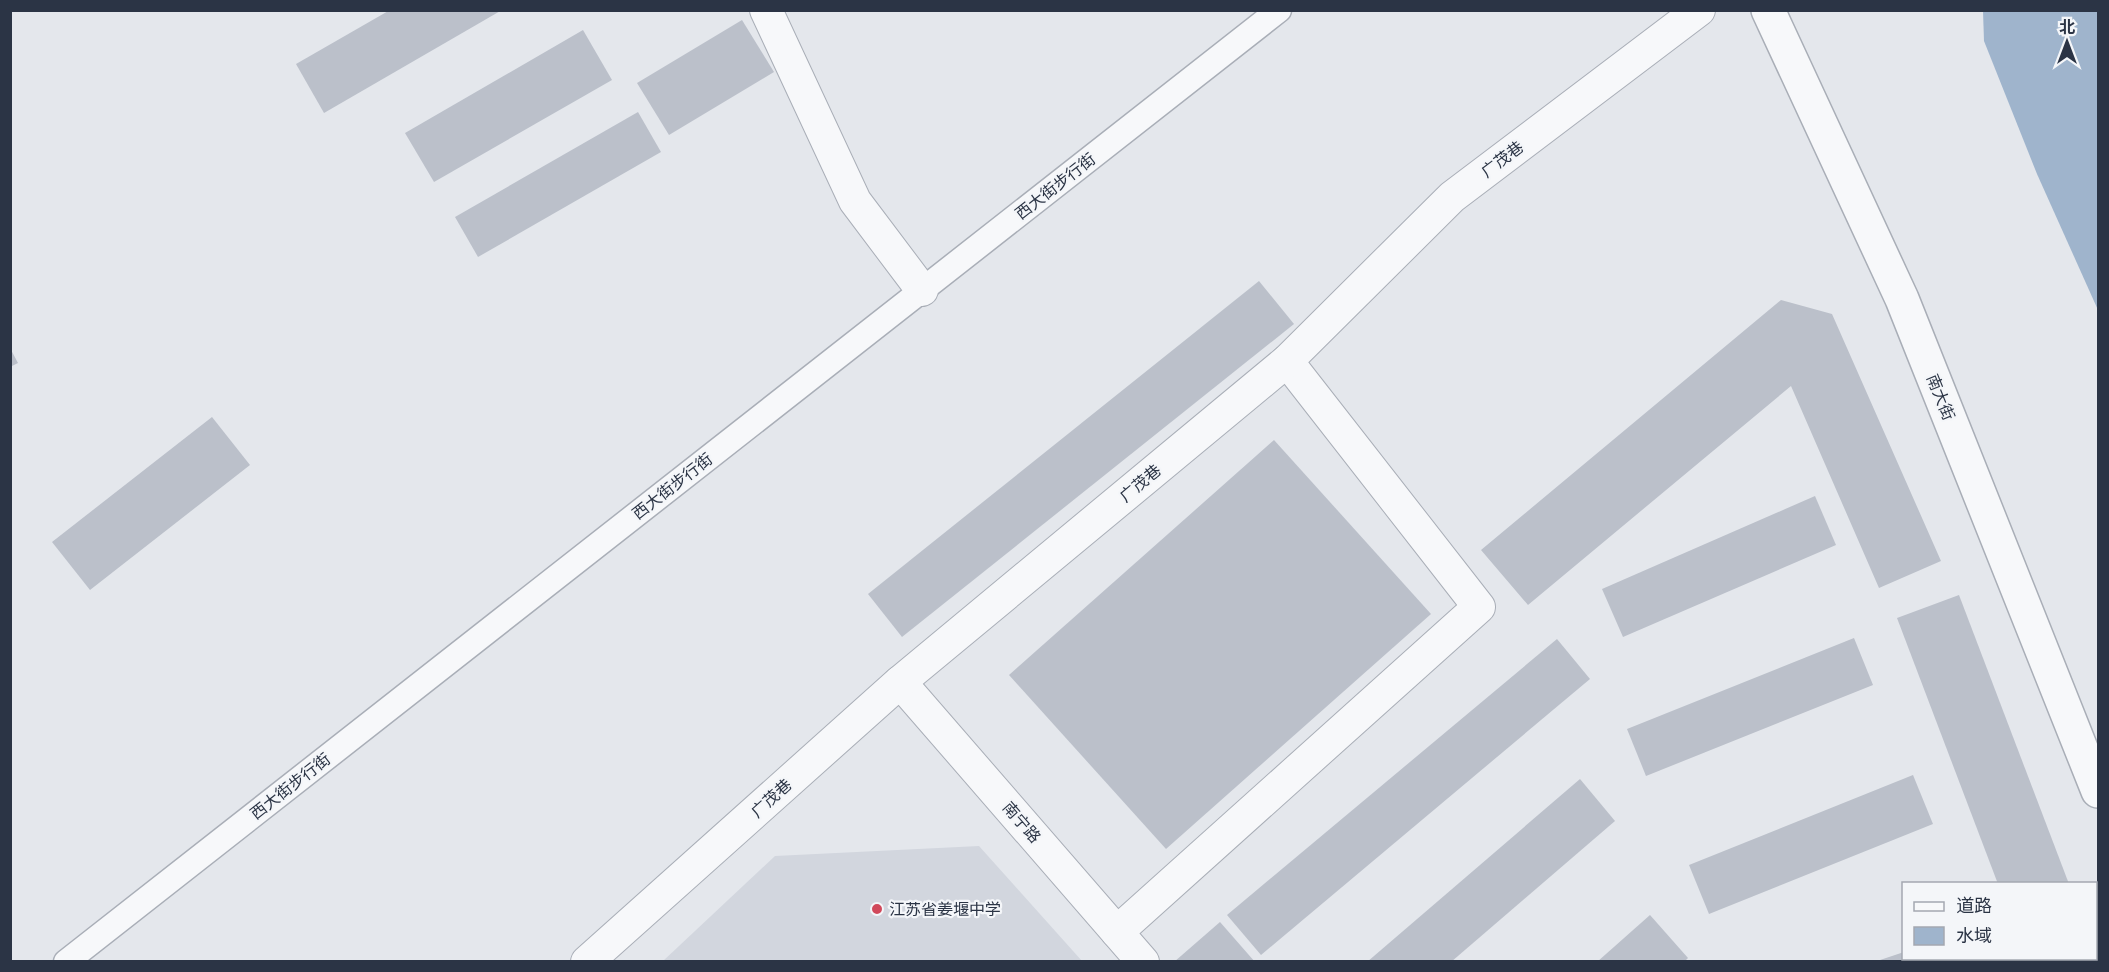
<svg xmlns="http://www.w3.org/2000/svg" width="2109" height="972" font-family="'DM Sans','Noto Sans SC',sans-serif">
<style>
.built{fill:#d2d6de}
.water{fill:#9fb4cc}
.building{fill:#bbc0ca}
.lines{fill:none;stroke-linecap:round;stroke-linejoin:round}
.pedestrian-casing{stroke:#a9aeb7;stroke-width:27}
.minor-casing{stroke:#a9aeb7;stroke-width:34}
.tertiary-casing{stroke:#a9aeb7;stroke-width:36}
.pedestrian{stroke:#f7f8fa;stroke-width:24}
.minor{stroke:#f7f8fa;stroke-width:32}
.tertiary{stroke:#f7f8fa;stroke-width:33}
.poi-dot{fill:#d1495b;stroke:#f4f6f9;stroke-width:2}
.labels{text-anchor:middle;stroke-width:4.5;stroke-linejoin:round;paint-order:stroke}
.street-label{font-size:16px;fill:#2b3445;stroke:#f4f6f9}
.poi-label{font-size:16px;fill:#2b3445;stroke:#f4f6f9;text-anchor:start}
</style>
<rect width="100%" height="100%" fill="#e4e7ec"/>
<path class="built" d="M 979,846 L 1082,961 L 663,961 L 775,856 Z"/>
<path class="water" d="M 1983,11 L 2098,11 L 2098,310 L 2037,174 L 1984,41 Z"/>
<g class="building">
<path d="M 390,10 L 502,10 L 324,113 L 296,64 Z"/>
<path d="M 742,20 L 774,72 L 669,135 L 637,83 Z"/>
<path d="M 583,30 L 612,80 L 434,182 L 405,133 Z"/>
<path d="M 638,112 L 661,152 L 478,257 L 455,217 Z"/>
<path d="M 1259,281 L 1294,324 L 902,637 L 868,594 Z"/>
<path d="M 1781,300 L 1832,314 L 1941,561 L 1879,588 L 1791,386 L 1528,605 L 1481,550 Z"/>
<path d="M 10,348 L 18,363 L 10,367 Z"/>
<path d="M 212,417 L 250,465 L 90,590 L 52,542 Z"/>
<path d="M 1274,440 L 1431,614 L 1166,849 L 1009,675 Z"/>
<path d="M 1815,496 L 1836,545 L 1623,637 L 1602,589 Z"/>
<path d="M 1959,595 L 2069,884 L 1998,884 L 1897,618 Z"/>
<path d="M 1854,638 L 1873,685 L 1646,776 L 1627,729 Z"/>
<path d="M 1557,639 L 1590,679 L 1261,955 L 1227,915 Z"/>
<path d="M 1913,775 L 1933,824 L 1709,914 L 1689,865 Z"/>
<path d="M 1580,779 L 1615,821 L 1451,962 L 1367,962 Z"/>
<path d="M 1650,915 L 1688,958 L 1684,962 L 1597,962 Z"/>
<path d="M 1220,922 L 1255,962 L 1174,962 Z"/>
<path d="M 1904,952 L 1904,958 L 1978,958 L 1979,962 L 1874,962 Z"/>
<path d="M 2026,958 L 2044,958 L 2044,959 L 2027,962 Z"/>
</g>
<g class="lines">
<defs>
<path id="pedestrian" d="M 66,962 L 1279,10"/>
<g id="minor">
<path d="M 766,10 L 855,201 L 922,290"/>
<path d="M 900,682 L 1143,962"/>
<path d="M 1117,932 L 1479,607 L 1287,361"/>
<path d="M 587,962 L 900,682 L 1287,361 L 1452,197 L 1699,10"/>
</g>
<path id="tertiary" d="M 1768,10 L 1902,299 L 2098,791"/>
</defs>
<use href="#pedestrian" class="pedestrian-casing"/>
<use href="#minor" class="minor-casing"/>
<use href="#tertiary" class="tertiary-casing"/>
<use href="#pedestrian" class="pedestrian"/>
<use href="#minor" class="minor"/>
<use href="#tertiary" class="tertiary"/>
</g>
<circle class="poi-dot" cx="877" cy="909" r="6"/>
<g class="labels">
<g class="street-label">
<text transform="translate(1502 159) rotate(-37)" y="6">广茂巷</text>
<text transform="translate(1055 186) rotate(-38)" y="6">西大街步行街</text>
<text transform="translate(1941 397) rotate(68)" y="6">南大街</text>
<text transform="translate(1140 483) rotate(-40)" y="6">广茂巷</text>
<text transform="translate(672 486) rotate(-38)" y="6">西大街步行街</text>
<text transform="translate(290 786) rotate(-38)" y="6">西大街步行街</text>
<text transform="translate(771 798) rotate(-42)" y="6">广茂巷</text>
<text transform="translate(1022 822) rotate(49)" y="6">南宁路</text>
</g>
<g class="poi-label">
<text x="889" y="915">江苏省姜堰中学</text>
</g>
</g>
<rect width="2109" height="972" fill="none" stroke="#2b3445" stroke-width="24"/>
<rect x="1902" y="882" width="195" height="78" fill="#f4f6f9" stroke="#a4a8b1" stroke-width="1.5"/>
<rect x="1914" y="902" width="30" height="9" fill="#f7f8fa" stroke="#a4a8b1" stroke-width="1.5"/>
<text x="1956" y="912" font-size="18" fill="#2b3445">道路</text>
<rect x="1914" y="927" width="30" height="18" fill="#9fb4cc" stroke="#a4a8b1" stroke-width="1.5"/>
<text x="1956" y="942" font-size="18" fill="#2b3445">水域</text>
<g transform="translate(2067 42)" stroke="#f4f6f9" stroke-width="4.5" paint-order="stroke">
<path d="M0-4.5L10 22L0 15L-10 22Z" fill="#2b3445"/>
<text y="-9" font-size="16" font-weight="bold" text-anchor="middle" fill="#2b3445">北</text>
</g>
</svg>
